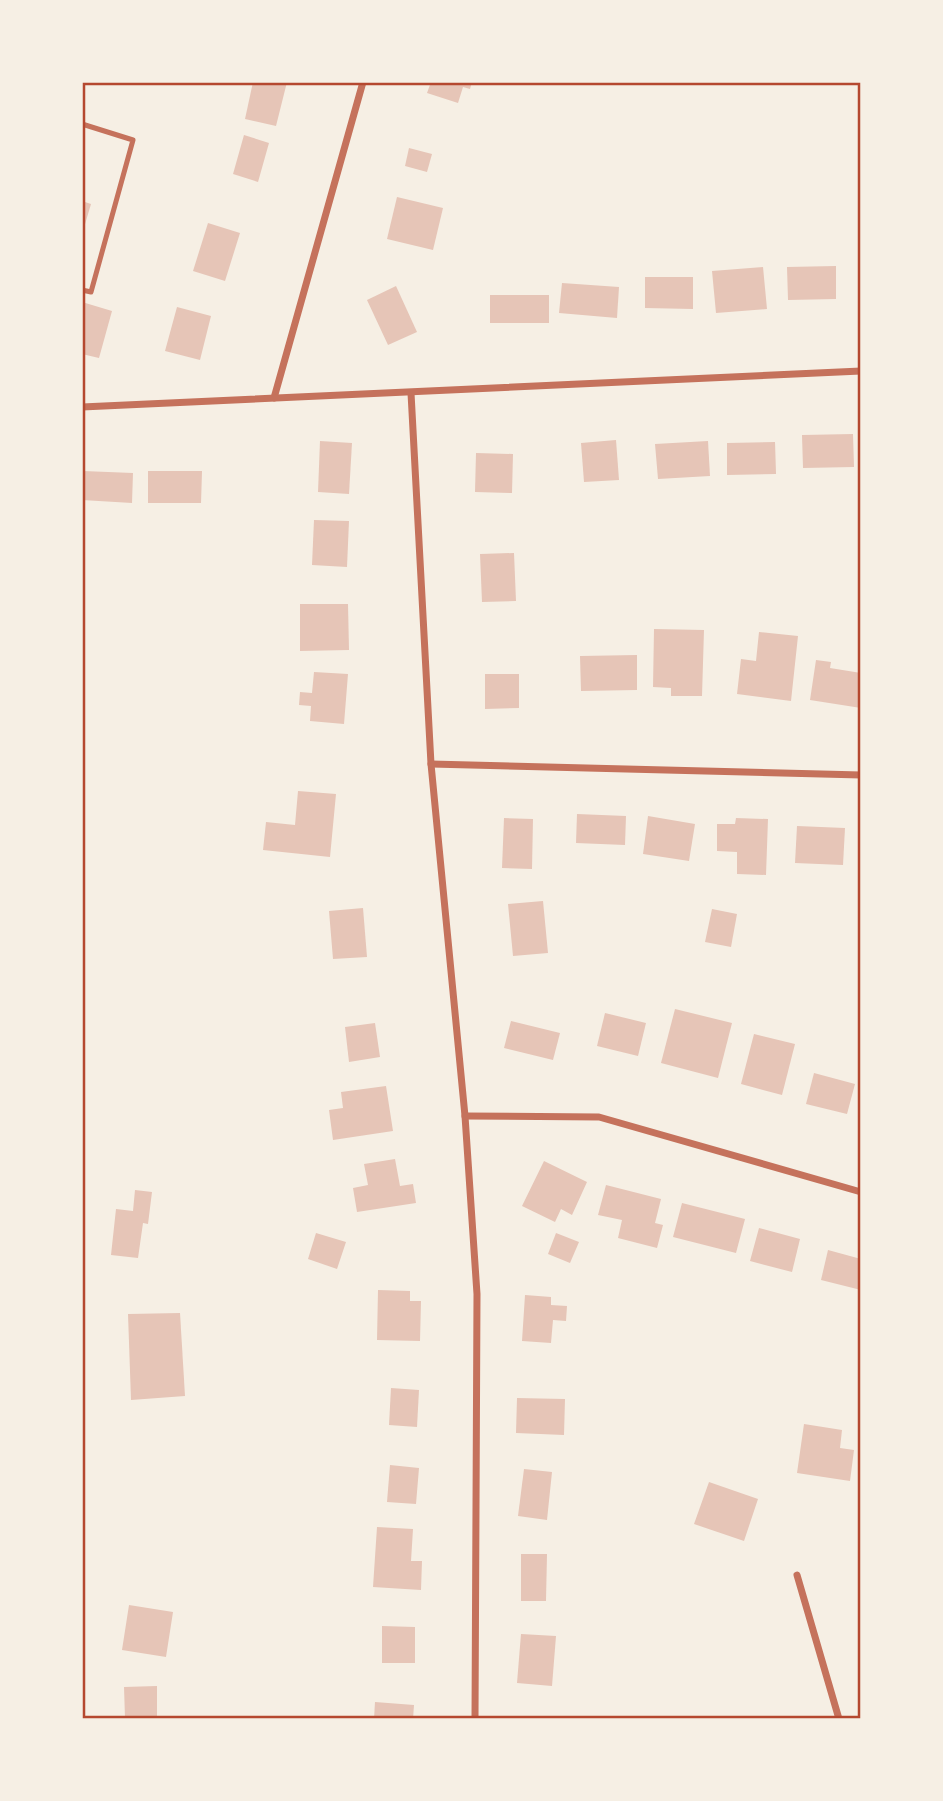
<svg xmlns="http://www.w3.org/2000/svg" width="943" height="1801" font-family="Helvetica,sans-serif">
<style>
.building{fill:#e6c5b7}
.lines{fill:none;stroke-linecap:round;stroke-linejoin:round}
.service{stroke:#c5725c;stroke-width:5}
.minor{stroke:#c5725c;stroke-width:7}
.neatline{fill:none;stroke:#b5482f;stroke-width:2.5}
</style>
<rect width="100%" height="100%" fill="#f6efe4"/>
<g class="building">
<path d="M 253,82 L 287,82 L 276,126 L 245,119 Z"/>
<path d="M 431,82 L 472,82 L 470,89 L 463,87 L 458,103 L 427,93 Z"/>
<path d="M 244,135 L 269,143 L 258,182 L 233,174 Z"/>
<path d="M 409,148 L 432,154 L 427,172 L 405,166 Z"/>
<path d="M 397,197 L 443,208 L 433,250 L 387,239 Z"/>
<path d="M 82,201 L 91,204 L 83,231 L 82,231 Z"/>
<path d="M 208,223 L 240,233 L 225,281 L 193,271 Z"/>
<path d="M 836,266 L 836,299 L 788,300 L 787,267 Z"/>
<path d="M 763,267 L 767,309 L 716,313 L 712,271 Z"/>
<rect x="858" y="269" width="3" height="28"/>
<path d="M 645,277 L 693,277 L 693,309 L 645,308 Z"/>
<path d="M 562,283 L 619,287 L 617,318 L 559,313 Z"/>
<path d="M 396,286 L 417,332 L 388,345 L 367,300 Z"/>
<rect x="490" y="295" width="59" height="28"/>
<path d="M 82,302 L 112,311 L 99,358 L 82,354 Z"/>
<path d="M 177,307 L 211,316 L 200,360 L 165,351 Z"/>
<path d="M 853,434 L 854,467 L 803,468 L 802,435 Z"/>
<path d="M 616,440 L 619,480 L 584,482 L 581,443 Z"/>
<path d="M 320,441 L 352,443 L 349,494 L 318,492 Z"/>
<path d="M 708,441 L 710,476 L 658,479 L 655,444 Z"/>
<path d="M 775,442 L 776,474 L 727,475 L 727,443 Z"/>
<path d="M 476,453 L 513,454 L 512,493 L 475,492 Z"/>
<path d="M 83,471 L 133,473 L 132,503 L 82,500 Z"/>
<path d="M 148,471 L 202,471 L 201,503 L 148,503 Z"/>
<path d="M 314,520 L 349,521 L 347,567 L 312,565 Z"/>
<path d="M 514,553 L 516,601 L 482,602 L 480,554 Z"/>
<path d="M 300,604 L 348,604 L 349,650 L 300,651 Z"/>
<path d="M 654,629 L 704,630 L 702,696 L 671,696 L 671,688 L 653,687 Z"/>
<path d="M 759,632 L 798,636 L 791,701 L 737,694 L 741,659 L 756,661 Z"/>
<path d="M 637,655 L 637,690 L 581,691 L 580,656 Z"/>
<path d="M 816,660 L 831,662 L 830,668 L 861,673 L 861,708 L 810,700 Z"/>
<path d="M 314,672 L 348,674 L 344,724 L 310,721 L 311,706 L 299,705 L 300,692 L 312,693 Z"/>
<path d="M 485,674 L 519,674 L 519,708 L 485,709 Z"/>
<path d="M 298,791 L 336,794 L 330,857 L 263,850 L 266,822 L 295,825 Z"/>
<path d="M 577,814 L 626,816 L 625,845 L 576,843 Z"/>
<path d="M 648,816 L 695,824 L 689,861 L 643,854 Z"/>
<path d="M 504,818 L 533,819 L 532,869 L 502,868 Z"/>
<path d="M 736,818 L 768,819 L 766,875 L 737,874 L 737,852 L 717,851 L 717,824 L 735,824 Z"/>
<path d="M 797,826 L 845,828 L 843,865 L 795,863 Z"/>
<path d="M 543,901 L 548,953 L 513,956 L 508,904 Z"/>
<path d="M 363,908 L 367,957 L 333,959 L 329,911 Z"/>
<path d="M 712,909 L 737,914 L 731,947 L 705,942 Z"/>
<path d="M 675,1009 L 732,1023 L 718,1078 L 661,1063 Z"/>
<path d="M 605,1013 L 646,1023 L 638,1056 L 597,1046 Z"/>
<path d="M 511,1021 L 560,1033 L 553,1060 L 504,1048 Z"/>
<path d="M 375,1023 L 380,1057 L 349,1062 L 345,1027 Z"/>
<path d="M 754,1034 L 795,1044 L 782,1095 L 741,1084 Z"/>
<path d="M 814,1073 L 855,1084 L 847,1114 L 806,1104 Z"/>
<path d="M 386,1086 L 393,1131 L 333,1140 L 329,1110 L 343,1108 L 341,1092 Z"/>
<path d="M 395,1159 L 400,1186 L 413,1184 L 416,1203 L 357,1212 L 353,1188 L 368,1185 L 364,1164 Z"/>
<path d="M 544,1161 L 587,1182 L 572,1215 L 561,1209 L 555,1222 L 522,1206 Z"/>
<path d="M 606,1185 L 661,1199 L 655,1223 L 663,1225 L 657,1248 L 618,1238 L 622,1220 L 598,1215 Z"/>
<path d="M 135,1190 L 152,1192 L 148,1224 L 143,1223 L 138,1258 L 111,1255 L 116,1209 L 133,1211 Z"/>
<path d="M 682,1203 L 745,1219 L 736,1253 L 673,1237 Z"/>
<path d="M 759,1228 L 800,1239 L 792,1272 L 750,1261 Z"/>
<path d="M 316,1233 L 346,1242 L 337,1269 L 308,1259 Z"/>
<path d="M 556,1233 L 579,1242 L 570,1263 L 548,1254 Z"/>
<path d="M 828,1250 L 861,1259 L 861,1290 L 821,1280 Z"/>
<path d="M 378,1290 L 410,1291 L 410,1301 L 421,1301 L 420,1341 L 377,1340 Z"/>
<path d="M 525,1295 L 551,1297 L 551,1305 L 567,1306 L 566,1321 L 553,1320 L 551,1343 L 522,1341 Z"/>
<path d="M 180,1313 L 185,1396 L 131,1400 L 128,1314 Z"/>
<path d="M 391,1388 L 419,1390 L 417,1427 L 389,1425 Z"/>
<path d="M 517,1398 L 565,1399 L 564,1435 L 516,1433 Z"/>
<path d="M 804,1424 L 842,1430 L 840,1448 L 854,1450 L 850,1481 L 797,1473 Z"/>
<path d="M 390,1465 L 419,1468 L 416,1504 L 387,1502 Z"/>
<path d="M 524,1469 L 552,1472 L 547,1520 L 518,1516 Z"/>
<path d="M 709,1482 L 758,1499 L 744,1541 L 694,1524 Z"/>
<path d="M 377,1527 L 413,1529 L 411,1561 L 422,1561 L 421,1590 L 373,1587 Z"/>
<path d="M 521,1554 L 547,1554 L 546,1601 L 521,1601 Z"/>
<path d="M 129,1605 L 173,1612 L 166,1657 L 122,1650 Z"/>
<path d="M 382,1626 L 415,1627 L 415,1663 L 382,1663 Z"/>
<path d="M 521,1634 L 556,1636 L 552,1686 L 517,1683 Z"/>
<path d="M 157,1686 L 157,1719 L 125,1719 L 124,1687 Z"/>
<path d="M 375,1702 L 414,1705 L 413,1719 L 374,1719 Z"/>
</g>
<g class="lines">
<path class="service" d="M 82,124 L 133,140 L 91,292 L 82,290"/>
<g class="minor">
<path d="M 411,393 L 431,764 L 465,1116 L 477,1294 L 475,1719"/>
<path d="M 274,398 L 363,82"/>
<path d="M 82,407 L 861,371"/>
<path d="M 431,764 L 861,775"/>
<path d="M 465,1116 L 599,1117 L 861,1192"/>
<path d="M 797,1575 L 839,1719"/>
</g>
</g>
<rect width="943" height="1801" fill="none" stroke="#f6efe4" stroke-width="168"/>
<rect x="84" y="84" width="775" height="1633" class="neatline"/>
</svg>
